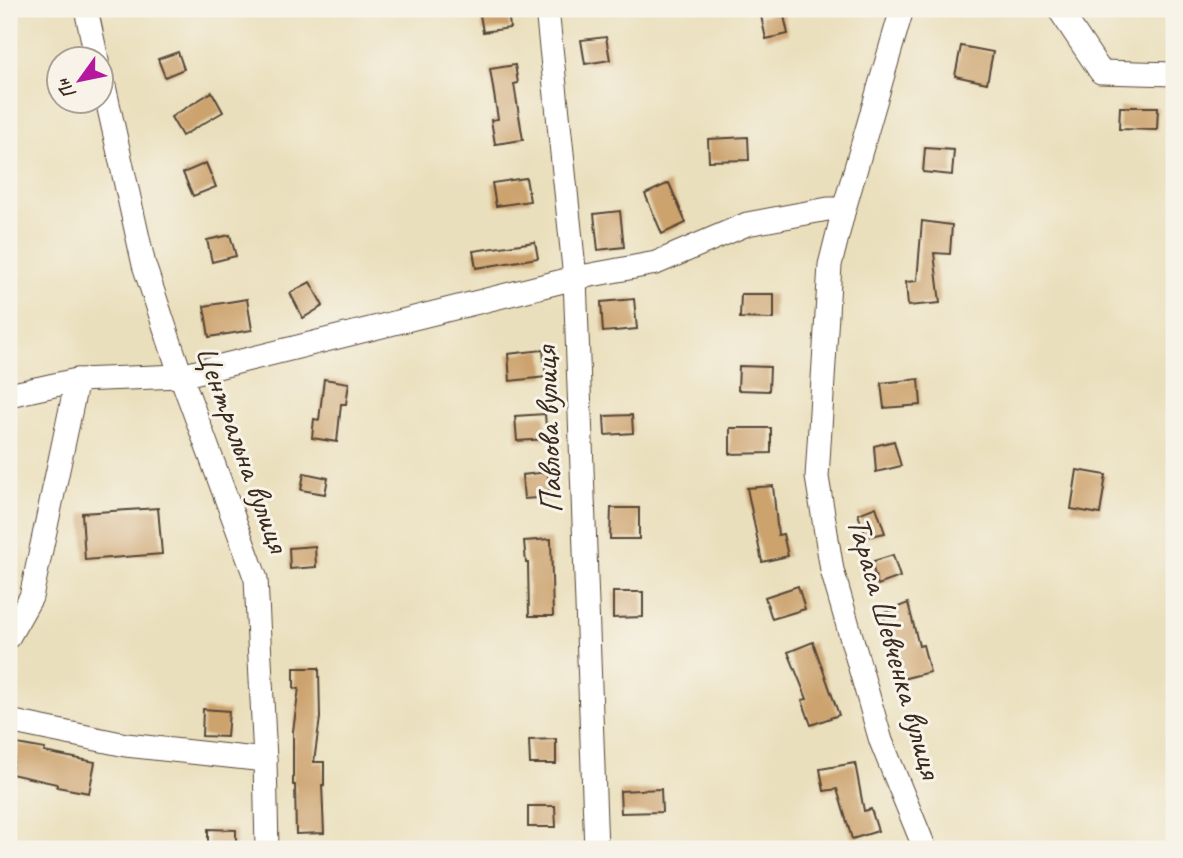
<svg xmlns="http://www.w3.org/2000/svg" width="1183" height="858" font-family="Caveat,sans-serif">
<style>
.building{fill:#cca26d}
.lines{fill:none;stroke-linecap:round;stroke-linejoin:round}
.minor-casing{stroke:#554536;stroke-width:25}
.minor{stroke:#fff;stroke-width:23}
.labels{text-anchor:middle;stroke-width:6;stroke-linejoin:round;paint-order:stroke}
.street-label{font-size:33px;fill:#3b2a1e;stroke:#f7f3e8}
</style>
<rect width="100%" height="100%" fill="#f7f3e8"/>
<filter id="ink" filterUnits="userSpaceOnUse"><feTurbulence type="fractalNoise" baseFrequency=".0143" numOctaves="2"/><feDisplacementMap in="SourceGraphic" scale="14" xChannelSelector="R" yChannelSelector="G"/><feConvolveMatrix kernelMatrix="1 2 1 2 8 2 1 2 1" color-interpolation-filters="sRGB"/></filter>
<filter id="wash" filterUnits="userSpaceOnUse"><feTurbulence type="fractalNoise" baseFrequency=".00686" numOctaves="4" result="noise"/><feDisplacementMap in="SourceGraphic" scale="28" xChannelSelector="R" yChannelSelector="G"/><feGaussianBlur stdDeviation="1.57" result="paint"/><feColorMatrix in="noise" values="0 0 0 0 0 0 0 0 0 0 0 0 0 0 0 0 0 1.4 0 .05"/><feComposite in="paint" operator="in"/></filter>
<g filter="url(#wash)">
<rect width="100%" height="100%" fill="#eadfbc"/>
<g id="blocks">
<g class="building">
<path d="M 479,9 L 508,9 L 510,28 L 483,32 Z"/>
<path d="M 783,11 L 788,34 L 766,39 L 761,16 Z"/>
<path d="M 606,37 L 610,60 L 585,64 L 581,40 Z"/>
<path d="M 961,46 L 993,52 L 987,83 L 955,76 Z"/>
<path d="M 178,52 L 184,69 L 165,77 L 158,59 Z"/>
<path d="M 515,65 L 518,83 L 514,84 L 523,140 L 495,144 L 491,120 L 498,119 L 490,69 Z"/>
<path d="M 212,92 L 223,112 L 182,136 L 171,117 Z"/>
<path d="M 1120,107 L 1158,107 L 1157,130 L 1119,129 Z"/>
<path d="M 748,137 L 749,160 L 709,161 L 708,139 Z"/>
<path d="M 925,148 L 954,150 L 952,175 L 923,172 Z"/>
<path d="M 206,163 L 216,187 L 193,196 L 183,173 Z"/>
<path d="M 526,178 L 530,201 L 496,206 L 492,183 Z"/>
<path d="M 669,183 L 686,223 L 662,234 L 645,194 Z"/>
<path d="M 620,211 L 624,247 L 598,250 L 594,214 Z"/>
<path d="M 922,221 L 952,225 L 950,254 L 934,253 L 940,303 L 908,306 L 906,282 L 917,281 Z"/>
<path d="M 230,235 L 236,256 L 212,262 L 207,240 Z"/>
<path d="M 535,242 L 538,258 L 476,268 L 473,251 Z"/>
<path d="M 310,282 L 323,306 L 303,318 L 290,293 Z"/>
<path d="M 741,294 L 774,294 L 774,319 L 740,318 Z"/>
<path d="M 247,299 L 252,330 L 209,337 L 204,306 Z"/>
<path d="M 634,299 L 637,329 L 603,332 L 601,302 Z"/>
<path d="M 543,350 L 546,377 L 510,381 L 508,354 Z"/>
<path d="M 739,366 L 770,367 L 769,391 L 738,390 Z"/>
<path d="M 324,379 L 349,383 L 346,404 L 341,404 L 337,442 L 312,438 L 314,419 L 319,420 Z"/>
<path d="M 919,379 L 921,405 L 884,408 L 881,383 Z"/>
<path d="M 545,414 L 547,439 L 517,441 L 515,416 Z"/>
<path d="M 632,415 L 633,433 L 605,435 L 604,416 Z"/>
<path d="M 730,428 L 771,428 L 771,453 L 730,454 Z"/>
<path d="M 894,441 L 901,466 L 876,472 L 874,446 Z"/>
<path d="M 1077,470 L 1106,475 L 1100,514 L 1071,509 Z"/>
<path d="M 548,472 L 550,497 L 524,499 L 522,475 Z"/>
<path d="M 304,473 L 328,478 L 325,494 L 301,490 Z"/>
<path d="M 773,486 L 778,535 L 783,534 L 788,556 L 762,562 L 747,488 Z"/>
<path d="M 876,507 L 885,533 L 866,537 L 858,514 Z"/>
<path d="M 158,508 L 162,554 L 85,560 L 82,513 Z"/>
<path d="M 611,508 L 639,508 L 639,539 L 610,539 Z"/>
<path d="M 551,539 L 553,616 L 529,616 L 528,563 L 526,563 L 524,541 Z"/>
<path d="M 315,546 L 316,567 L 290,569 L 289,548 Z"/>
<path d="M 893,555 L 900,577 L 878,585 L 871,562 Z"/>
<path d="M 798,586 L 805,609 L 772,619 L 765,597 Z"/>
<path d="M 613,592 L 643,592 L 643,617 L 613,618 Z"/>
<path d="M 908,603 L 919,646 L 923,645 L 930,672 L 894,681 L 887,655 L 893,653 L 883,613 Z"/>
<path d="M 813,642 L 839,715 L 811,725 L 802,700 L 807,699 L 788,652 Z"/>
<path d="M 294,668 L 319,668 L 320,718 L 314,762 L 324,762 L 324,785 L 322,785 L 324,833 L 296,834 L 295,785 L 293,785 L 293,731 L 299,688 L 294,689 Z"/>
<path d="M 203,709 L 229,711 L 227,737 L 202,736 Z"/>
<path d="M 556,739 L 556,764 L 530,764 L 529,740 Z"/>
<path d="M 17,744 L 45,749 L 44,752 L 95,762 L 89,793 L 57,787 L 57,784 L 11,774 Z"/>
<path d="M 855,763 L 864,811 L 871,809 L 878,831 L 852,839 L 837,789 L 824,791 L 820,769 Z"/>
<path d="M 661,789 L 662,812 L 621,813 L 620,791 Z"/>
<path d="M 528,806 L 555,806 L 556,827 L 528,827 Z"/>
<path d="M 208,829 L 236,830 L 236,849 L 208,849 Z"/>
</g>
</g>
</g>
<g filter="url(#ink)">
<use href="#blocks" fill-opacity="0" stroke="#554536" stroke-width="2"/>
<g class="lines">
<defs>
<g id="minor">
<path d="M 86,9 L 97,60"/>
<path d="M 547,9 L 575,278 L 596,849"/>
<path d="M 902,9 L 844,209 L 830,265 L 817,477 L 832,570 L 881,741 L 925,849"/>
<path d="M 1059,9 L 1101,72 L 1174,74"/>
<path d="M 102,77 L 144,265 L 181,376 L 256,579 L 265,760 L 267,849"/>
<path d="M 9,395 L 77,380 L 181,376 L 575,278 L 656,263 L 747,224 L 828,209 L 844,209"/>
<path d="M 9,636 L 31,597 L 77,380"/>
<path d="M 9,721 L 126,745 L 265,760"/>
</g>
</defs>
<use href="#minor" class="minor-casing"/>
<use href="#minor" class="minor"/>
</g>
</g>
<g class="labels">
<g class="street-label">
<text transform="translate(547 430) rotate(-92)" y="12">Павлова вулиця</text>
<text transform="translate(244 448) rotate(70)" y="12">Центральна вулиця</text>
<text transform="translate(896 647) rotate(74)" y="12">Тараса Шевченка вулиця</text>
</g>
</g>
<rect width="1183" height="858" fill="none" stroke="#f7f3e8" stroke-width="35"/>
<g transform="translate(80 80) rotate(237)"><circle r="33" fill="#f7f3e8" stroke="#aca397" stroke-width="2"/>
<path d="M0-5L12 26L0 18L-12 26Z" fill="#b5179e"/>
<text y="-10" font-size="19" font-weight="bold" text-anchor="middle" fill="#3b2a1e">Пн</text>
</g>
</svg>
